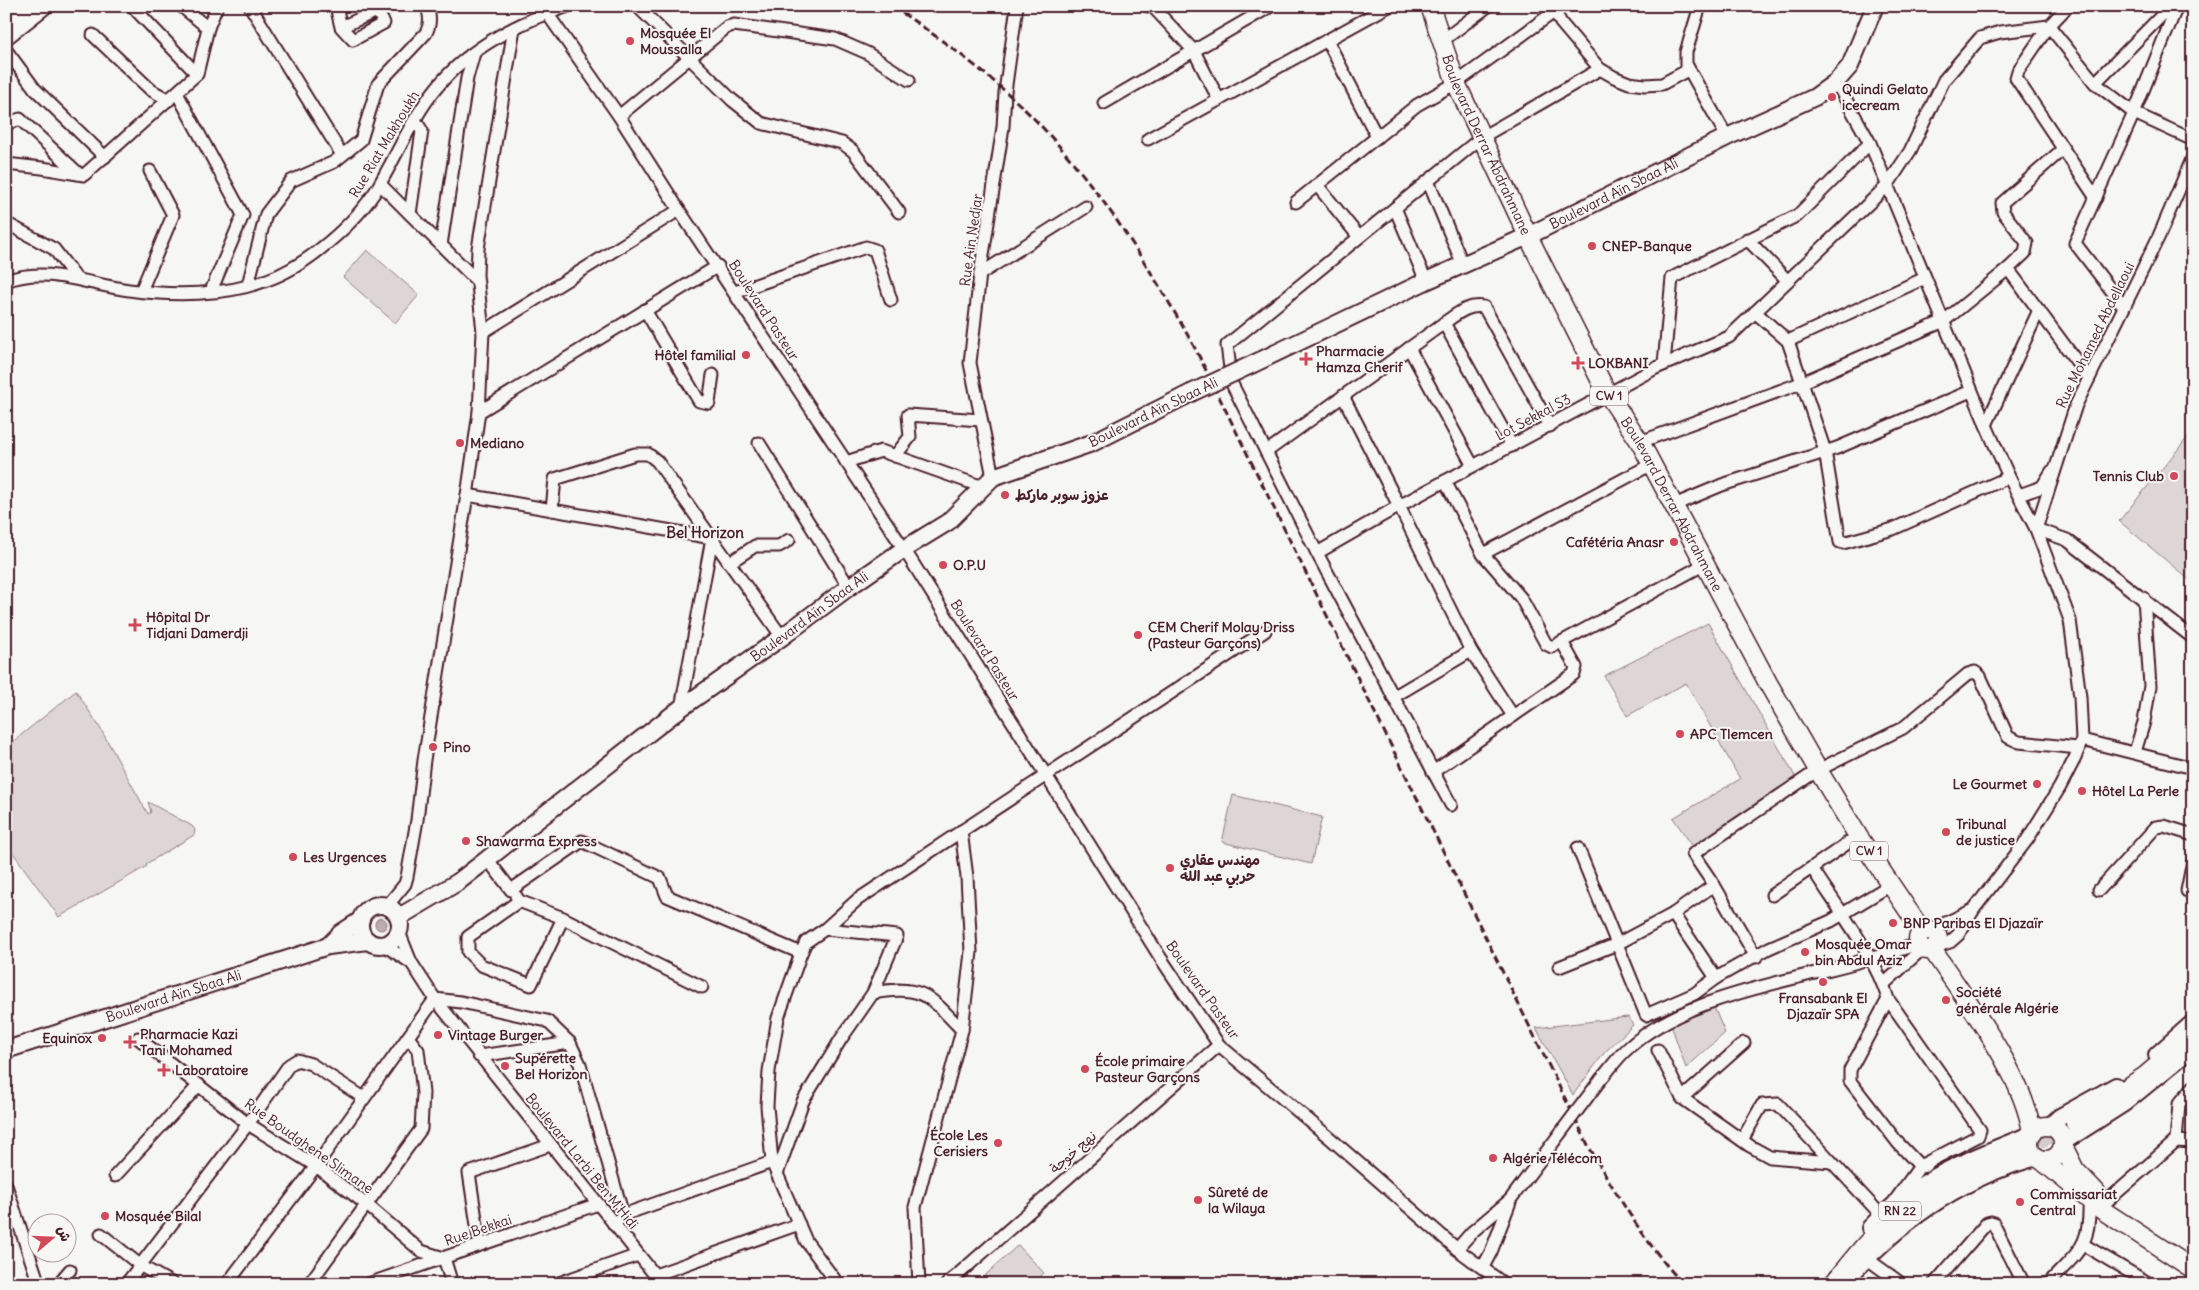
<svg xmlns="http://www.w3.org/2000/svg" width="2199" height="1290" font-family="Delius,'Playpen Sans Arabic',sans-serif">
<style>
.green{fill:#ddd6d5;stroke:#947a80}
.water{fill:#bbadae;stroke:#8e747a}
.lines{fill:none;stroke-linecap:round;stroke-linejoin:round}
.primary-tunnel{stroke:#d4cbca;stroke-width:18;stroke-dasharray:18 9;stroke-linecap:butt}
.minor-casing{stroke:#4a1f2b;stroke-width:15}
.secondary-casing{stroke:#4a1f2b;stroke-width:20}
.primary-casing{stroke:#4a1f2b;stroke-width:21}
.minor{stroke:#f6f6f2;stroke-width:11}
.secondary{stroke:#f6f6f2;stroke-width:16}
.primary{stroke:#f6f6f2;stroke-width:18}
.rail{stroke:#4a1f2b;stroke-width:3;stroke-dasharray:8 4;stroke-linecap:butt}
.minor-bridge-casing{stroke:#4a1f2b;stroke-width:15;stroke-linecap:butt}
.secondary-bridge-casing{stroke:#4a1f2b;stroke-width:20;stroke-linecap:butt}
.minor-bridge{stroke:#f6f6f2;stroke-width:11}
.secondary-bridge{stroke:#f6f6f2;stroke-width:16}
.poi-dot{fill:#d1495b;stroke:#f6f6f2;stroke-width:2}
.labels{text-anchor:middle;stroke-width:4;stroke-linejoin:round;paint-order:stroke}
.shield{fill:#f6f6f2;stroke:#7e6067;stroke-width:1}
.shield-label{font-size:12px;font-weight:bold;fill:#4a1f2b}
.poi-label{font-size:14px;font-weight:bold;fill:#4a1f2b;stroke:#f6f6f2;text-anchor:start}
.street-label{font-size:14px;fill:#4a1f2b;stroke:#f6f6f2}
.neighbourhood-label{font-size:15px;font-weight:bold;fill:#4a1f2b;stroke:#f6f6f2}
</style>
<rect width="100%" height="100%" fill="#f6f6f2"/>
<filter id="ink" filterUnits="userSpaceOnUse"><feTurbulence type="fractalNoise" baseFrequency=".02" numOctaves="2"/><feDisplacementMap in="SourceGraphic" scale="10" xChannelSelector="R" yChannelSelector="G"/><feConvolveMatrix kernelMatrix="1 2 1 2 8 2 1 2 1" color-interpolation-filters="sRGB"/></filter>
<g filter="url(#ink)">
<g class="green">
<path d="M 367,250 L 419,295 L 395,323 L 343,277 Z"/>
<path d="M 2193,431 L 2193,583 L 2119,521 Z"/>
<path d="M 1708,623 L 1796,778 L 1694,848 L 1673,818 L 1740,779 L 1686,683 L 1627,716 L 1604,676 Z"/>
<path d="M 76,691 L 99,726 L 148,814 L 151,812 L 148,802 L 192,826 L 195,830 L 194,835 L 146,864 L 147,866 L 59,917 L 6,843 L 6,747 Z"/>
<path d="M 1233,795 L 1322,817 L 1311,864 L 1222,842 Z"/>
<path d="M 1713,1005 L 1725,1033 L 1686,1068 L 1671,1025 Z"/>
<path d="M 1628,1017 L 1633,1025 L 1605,1052 L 1573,1095 L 1536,1028 Z"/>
<path d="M 1018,1245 L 1044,1273 L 1032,1284 L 976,1284 Z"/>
</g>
<circle class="water" cx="381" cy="924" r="6"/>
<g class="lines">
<path class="primary-tunnel" d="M 2014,1151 L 2075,1123"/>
<defs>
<g id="minor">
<path d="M 132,6 L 197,74"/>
<path d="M 181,6 L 208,28"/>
<path d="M 250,6 L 342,155"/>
<path d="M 336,6 L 341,27 L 353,40 L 384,23 L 377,11 L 341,27"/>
<path d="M 542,6 L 619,116 L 679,210 L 904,549 L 1160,957 L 1219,1045 L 1331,1139 L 1457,1249 L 1504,1284"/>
<path d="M 637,6 L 732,100 L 761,123 L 842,143 L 853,151 L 899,212"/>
<path d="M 1148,6 L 1153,7 L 1194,51 L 1219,100"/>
<path d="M 1552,6 L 1561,23 L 1600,69 L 1614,77 L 1629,83 L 1645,85 L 1662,84 L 1688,70"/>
<path d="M 1700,6 L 1686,52 L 1686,64 L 1727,137"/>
<path d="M 93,35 L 151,90 L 169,100"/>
<path d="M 1327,40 L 1377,137"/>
<path d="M 1442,41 L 1488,6"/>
<path d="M 6,50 L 35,89 L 105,157"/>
<path d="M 1836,82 L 1870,143 L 1986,425 L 2009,477 L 2036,529 L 2070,620 L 2080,697 L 2082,740 L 2075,758 L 2060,787 L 2027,840 L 1974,909 L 1958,935 L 1950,942 L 1935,947"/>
<path d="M 2095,83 L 2171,6"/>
<path d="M 177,93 L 243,215 L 211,291"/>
<path d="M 1104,103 L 1271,6"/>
<path d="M 619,116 L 727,27 L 734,25 L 835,39 L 867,53 L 909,80"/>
<path d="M 6,124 L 20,119 L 79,174"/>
<path d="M 1148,139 L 1389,6"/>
<path d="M 6,164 L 42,168 L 84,175 L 197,74 L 208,28 L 217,6"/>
<path d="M 1428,181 L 1463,265"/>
<path d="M 380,184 L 477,281"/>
<path d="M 1317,185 L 1359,237"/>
<path d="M 2096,198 L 2016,78 L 2018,71 L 2049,26 L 2095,83 L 2134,113 L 2193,140"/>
<path d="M 1296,202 L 1417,105 L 1456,83 L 1554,12"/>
<path d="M 1395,208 L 1426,281"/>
<path d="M 410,214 L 422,131 L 415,120"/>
<path d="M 6,223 L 54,249 L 76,278"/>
<path d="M 1747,239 L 1787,280"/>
<path d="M 441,245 L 467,78 L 474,53"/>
<path d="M 2008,269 L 2089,378"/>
<path d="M 980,274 L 1086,207"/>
<path d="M 6,281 C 46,265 89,285 129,290 C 172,296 226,296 267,280 C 307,266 357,222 378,187 C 398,153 413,116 438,86 C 470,47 521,21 568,6"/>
<path d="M 248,285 L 266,214 L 291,181 L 334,162 L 361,140 L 378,84 L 426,33 C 431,23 430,17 427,6"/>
<path d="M 141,291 L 173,215 L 150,171"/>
<path d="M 735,292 L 866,247 L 875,250 L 891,300"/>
<path d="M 2124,307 L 2075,243 L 2134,113 L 2177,6"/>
<path d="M 645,310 L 699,401 L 709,403 L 713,375"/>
<path d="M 1755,312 L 1788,341 L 1925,278"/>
<path d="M 483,332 L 679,210"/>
<path d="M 1788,341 L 1825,451 L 1840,542 L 1843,543 L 1893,529 L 2009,477"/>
<path d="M 1409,348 L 1473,466"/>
<path d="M 1664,364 L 1672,278 L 1798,215 L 1870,143"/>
<path d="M 479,412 L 718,266"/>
<path d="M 1986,425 L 2039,310"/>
<path d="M 1640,442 L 1801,383 L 1944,321 L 2008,269 L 2025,253 L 2027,243 L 2003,212 L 2002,203 L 2063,149"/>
<path d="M 759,443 L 849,587"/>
<path d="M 1512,446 L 1444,323 C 1457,314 1468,304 1484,307 L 1550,426"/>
<path d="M 1266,452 L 1444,323"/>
<path d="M 895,456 L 910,437 L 908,415 L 981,420"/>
<path d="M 846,462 L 881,451 L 983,487"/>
<path d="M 1652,464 L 1483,554 L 1445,481 L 1656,368 L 1729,337 L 1887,186 L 1910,151 L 1944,80 L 1980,38 L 2000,32 L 2049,26 L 2068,6"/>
<path d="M 993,477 L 970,363 L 980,274 L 1003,127 L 1005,92 L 1017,6"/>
<path d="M 467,495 L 712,538 L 681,708"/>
<path d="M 2019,495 L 2042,487 L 2052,471"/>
<path d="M 1674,505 L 1722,485 L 1837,448 L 1971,391"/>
<path d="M 552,510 L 555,479 L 635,454 L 648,454 L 657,461 L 782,637"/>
<path d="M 2036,529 L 2076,405 L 2159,236 L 2193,157"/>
<path d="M 2036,529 L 2067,540 L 2193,638"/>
<path d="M 1317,553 L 1399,506 L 1343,396"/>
<path d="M 1483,554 L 1521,598 L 1546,644 L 1552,647 L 1705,564"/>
<path d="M 729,563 L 755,546 L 779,546 L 789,540"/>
<path d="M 1393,697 L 1471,651 L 1399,506 L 1445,481"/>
<path d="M 1513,716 L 1574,674 L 1576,667 L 1562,642"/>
<path d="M 2082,740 L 2193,768"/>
<path d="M 2135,752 L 2144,722 L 2150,686 L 2144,598"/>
<path d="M 1433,772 L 1513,716 L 1471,651"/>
<path d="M 1451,805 L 1317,553 L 1232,384 L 1227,345 L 1482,137 L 1600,69"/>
<path d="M 1578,848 L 1646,1015 L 1694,994 L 1716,978 L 1769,948 L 1831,921 L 1892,884"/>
<path d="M 488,860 L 511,890 L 582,841 L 660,878 L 667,896 L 801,953"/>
<path d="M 1812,868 C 1836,906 1876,957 1888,999 L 1980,1130 L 1978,1136 L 1920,1166 L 1898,1143 L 1850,1081 L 1850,1070 L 1888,999"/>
<path d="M 2099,890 L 2156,827 L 2164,826 L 2193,835"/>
<path d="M 2187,891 L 2193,861"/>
<path d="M 1772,895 L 1858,836"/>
<path d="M 516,896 L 519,901 L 563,918 L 702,987"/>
<path d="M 519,901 L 468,937 L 468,952 L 481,965 L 531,985 L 563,918"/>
<path d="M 387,906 L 405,884 L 407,877 L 417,820 L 424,760 L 468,489 L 479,412 L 483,332 L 477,275 L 478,249 L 514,28"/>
<path d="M 1673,914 L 1716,978"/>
<path d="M 825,929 L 897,936 L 873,993"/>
<path d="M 1931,930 L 1973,910"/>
<path d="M 399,932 L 411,962 L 435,999 L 662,1284"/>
<path d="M 384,945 L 410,962"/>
<path d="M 1756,957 L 1714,885 L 1693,854 L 1818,770 L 1903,728 L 1968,674 L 1975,672 L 1980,676 L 2008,737 L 2019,742 L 2078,748"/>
<path d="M 1559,967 L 1617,944 L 1673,914 L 1714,885"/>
<path d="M 1884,984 L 1922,949"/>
<path d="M 435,999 L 461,1002 L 547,1021 L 570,1043"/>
<path d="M 138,1038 L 248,1124 L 316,1166 L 367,1205 L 421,1251 L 444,1258 L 452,1284"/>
<path d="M 1658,1050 L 1682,1098 L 1750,1146 L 1770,1157 L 1832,1162"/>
<path d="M 479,1056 L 570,1043 L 580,1064 L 623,1215 L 614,1225"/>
<path d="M 1601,1079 C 1608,1071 1615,1061 1623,1053 C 1670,1005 1756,988 1819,972 C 1852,964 1885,955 1918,944"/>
<path d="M 1682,1098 L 1744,1043"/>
<path d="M 1742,1140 L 1762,1105 L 1778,1104 L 1882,1216"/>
<path d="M 2176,1141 L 2179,1104 L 2193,1087"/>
<path d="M 777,1174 L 803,1101 L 841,1039 L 873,993 C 923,984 929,996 962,1030"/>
<path d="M 115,1176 L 199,1085"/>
<path d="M 6,1185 L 38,1281 L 41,1284"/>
<path d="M 1894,1202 L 1920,1166 L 1927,1165"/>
<path d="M 2099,1208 L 2176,1141 L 2193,1142"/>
<path d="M 623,1215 L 772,1162"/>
<path d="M 101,1234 L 141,1266 L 173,1284"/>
<path d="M 480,1245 L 469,1173 L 550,1145"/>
<path d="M 2084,1245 L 2150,1284"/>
<path d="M 1457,1249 L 1472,1232 L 1510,1200"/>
<path d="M 1866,1258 L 1902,1284"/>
<path d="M 1483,1267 L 1491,1252 L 1510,1202"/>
<path d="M 655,1275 L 799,1224"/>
<path d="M 58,1284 L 70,1270"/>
<path d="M 126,1284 L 248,1124 L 289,1065 L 297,1060 L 311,1064 L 364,1098"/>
<path d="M 227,1284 L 316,1166 L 435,999"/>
<path d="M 309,1284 L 421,1129 L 423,1093 L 418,1050 L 408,1037"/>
<path d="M 368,1284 L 598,1204"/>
<path d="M 556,1284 L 638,1255"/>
<path d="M 838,1284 L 806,1241 L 772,1162 L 767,1106 L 769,1071 L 778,1018 L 801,953 L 806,942 L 825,929 L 857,900 L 1265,631"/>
<path d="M 919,1284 L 915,1207 L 962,1030 L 971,952 L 967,877 L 961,831"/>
<path d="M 947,1284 L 1219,1045"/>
<path d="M 1934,1284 L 1987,1223 L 1991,1222 L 1993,1223 L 2024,1284"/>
<path d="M 2048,1284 C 2078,1251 2091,1248 2089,1200"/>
</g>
<g id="secondary">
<path d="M 6,20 L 24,6"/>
<path d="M 6,36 L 44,6"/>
<path id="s1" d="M 1253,364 L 1426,281 L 1528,236 L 1727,137 L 1815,97 L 1836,82 L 1850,66 L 1875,6"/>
<circle cx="380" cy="925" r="20"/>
<path id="s2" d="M 399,917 L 458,882 L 681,708 L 782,637 L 849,587 L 904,549 L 948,522 L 993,477 L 1092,443 L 1191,393"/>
<path d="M 328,946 L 341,933 L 361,920"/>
<path id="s3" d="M 6,1050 L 328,946 L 368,941"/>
<path d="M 2157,1055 L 2193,1023"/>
<path d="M 2050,1126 L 2060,1117 L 2116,1086"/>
<path d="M 2063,1142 L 2124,1103 L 2193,1047"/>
<path d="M 1870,1228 C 1916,1179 1969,1159 2030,1135"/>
<path d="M 1846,1280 C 1898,1222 1960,1177 2037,1157"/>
</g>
<g id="primary">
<path id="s4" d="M 1430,6 L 1456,83 L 1528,236 L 1607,393 L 1640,442 L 1768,683 L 1818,770 L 1858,836 L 1922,931"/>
<circle cx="1928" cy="940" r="10"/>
<path d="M 1932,949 C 1966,1001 2022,1071 2032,1132"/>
<path d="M 2075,1123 L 2145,1076 L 2193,1035"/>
<circle cx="2046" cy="1143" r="17"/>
<path d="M 2063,1146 L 2075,1170 L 2096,1192"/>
<path d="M 2040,1159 L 2099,1208 L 2193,1269"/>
<path d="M 1833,1284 C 1854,1258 1875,1231 1901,1210 C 1934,1183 1975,1168 2014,1151"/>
</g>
</defs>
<use href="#minor" class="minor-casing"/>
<use href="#secondary" class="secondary-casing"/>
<use href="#primary" class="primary-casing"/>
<use href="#minor" class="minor"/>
<use href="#secondary" class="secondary"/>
<use href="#primary" class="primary"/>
<path class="rail" d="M 892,6 C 946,42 998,80 1043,128 C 1105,195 1153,272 1197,352 L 1589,1147 C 1617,1195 1645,1243 1683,1284"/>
<defs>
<path id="minor-bridge" d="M 1510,1200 L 1601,1079"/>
<path id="secondary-bridge" d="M 1191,393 L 1253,364"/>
</defs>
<use href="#minor-bridge" class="minor-bridge-casing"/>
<use href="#secondary-bridge" class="secondary-bridge-casing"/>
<use href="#minor-bridge" class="minor-bridge"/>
<use href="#secondary-bridge" class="secondary-bridge"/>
</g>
</g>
<g class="poi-dot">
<circle cx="630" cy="41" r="5"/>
<circle cx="1832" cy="97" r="5"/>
<circle cx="1592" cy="246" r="5"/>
<circle cx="746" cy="355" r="5"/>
<path d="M1303.5 351.5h5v5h5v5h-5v5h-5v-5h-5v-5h5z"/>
<path d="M1575.5 355.5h5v5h5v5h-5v5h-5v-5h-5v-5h5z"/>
<circle cx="460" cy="443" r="5"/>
<circle cx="2174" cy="476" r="5"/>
<circle cx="1005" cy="495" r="5"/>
<circle cx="1674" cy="542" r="5"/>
<circle cx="943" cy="565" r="5"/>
<path d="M132.5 617.5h5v5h5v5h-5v5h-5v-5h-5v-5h5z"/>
<circle cx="1138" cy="635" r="5"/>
<circle cx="1680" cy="734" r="5"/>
<circle cx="433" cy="747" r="5"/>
<circle cx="2037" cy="784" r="5"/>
<circle cx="2082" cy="791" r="5"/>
<circle cx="1946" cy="832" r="5"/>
<circle cx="466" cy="841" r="5"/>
<circle cx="293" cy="857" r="5"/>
<circle cx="1170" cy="868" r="5"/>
<circle cx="1893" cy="923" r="5"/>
<circle cx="1805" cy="952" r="5"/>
<circle cx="1823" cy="982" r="5"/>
<circle cx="1946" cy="1000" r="5"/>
<circle cx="438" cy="1035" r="5"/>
<circle cx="102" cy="1038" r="5"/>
<path d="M127.5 1034.5h5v5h5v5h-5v5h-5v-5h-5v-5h5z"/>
<circle cx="505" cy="1066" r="5"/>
<circle cx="1085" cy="1069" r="5"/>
<path d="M161.5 1062.5h5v5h5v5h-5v5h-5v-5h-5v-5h5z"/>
<circle cx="998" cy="1143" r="5"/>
<circle cx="1493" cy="1158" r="5"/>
<circle cx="1198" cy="1200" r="5"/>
<circle cx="2020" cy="1202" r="5"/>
<circle cx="105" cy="1216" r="5"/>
</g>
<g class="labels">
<g class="shield">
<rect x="1590" y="386.5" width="38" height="19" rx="4"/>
<rect x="1850" y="841.5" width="38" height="19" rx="4"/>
<rect x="1879" y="1201.5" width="42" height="19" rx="4"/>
</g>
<g class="shield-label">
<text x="1609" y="400">CW 1</text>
<text x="1869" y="855">CW 1</text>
<text x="1900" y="1215">RN 22</text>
</g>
<g class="poi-label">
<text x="640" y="38">Mosquée El<tspan x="640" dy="16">Moussalla</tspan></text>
<text x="1842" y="94">Quindi Gelato<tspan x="1842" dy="16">icecream</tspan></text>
<text x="1602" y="251">CNEP-Banque</text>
<text x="1316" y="356">Pharmacie<tspan x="1316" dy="16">Hamza Cherif</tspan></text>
<text x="736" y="360" text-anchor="end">Hôtel familial</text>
<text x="1588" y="368">LOKBANI</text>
<text x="470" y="448">Mediano</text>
<text x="2164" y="481" text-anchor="end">Tennis Club</text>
<text x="1015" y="500">عزوز سوبر ماركط</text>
<text x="1664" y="547" text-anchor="end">Cafétéria Anasr</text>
<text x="953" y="570">O.P.U</text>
<text x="146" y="622">Hôpital Dr<tspan x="146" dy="16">Tidjani Damerdji</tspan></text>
<text x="1148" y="632">CEM Cherif Molay Driss<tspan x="1148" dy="16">(Pasteur Garçons)</tspan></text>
<text x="1690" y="739">APC Tlemcen</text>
<text x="443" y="752">Pino</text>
<text x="2027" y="789" text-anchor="end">Le Gourmet</text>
<text x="2092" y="796">Hôtel La Perle</text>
<text x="1956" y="829">Tribunal<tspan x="1956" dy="16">de justice</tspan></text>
<text x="476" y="846">Shawarma Express</text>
<text x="303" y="862">Les Urgences</text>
<text x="1180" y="865">مهندس عقاري<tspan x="1180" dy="16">حربي عبد الله</tspan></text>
<text x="1903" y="928">BNP Paribas El Djazaïr</text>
<text x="1815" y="949">Mosquée Omar<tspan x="1815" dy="16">bin Abdul Aziz</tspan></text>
<text x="1956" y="997">Société<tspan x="1956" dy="16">générale Algérie</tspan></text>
<text x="1823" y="1003" text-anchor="middle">Fransabank El<tspan x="1823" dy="16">Djazaïr SPA</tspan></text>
<text x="140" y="1039">Pharmacie Kazi<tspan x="140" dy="16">Tani Mohamed</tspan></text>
<text x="448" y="1040">Vintage Burger</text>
<text x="92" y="1043" text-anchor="end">Equinox</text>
<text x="515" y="1063">Supérette<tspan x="515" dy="16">Bel Horizon</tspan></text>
<text x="1095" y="1066">École primaire<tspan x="1095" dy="16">Pasteur Garçons</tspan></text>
<text x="175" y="1075">Laboratoire</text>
<text x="988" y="1140" text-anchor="end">École Les<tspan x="988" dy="16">Cerisiers</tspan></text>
<text x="1503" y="1163">Algérie Télécom</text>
<text x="1208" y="1197">Sûreté de<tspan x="1208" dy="16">la Wilaya</tspan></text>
<text x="2030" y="1199">Commissariat<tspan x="2030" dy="16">Central</tspan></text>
<text x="115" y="1221">Mosquée Bilal</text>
</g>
<g class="street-label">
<text transform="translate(384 144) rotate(-59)" y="5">Rue Riat Makhoukh</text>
<text dy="5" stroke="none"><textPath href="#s4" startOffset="150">Boulevard Derrar Abdrahmane</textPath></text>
<text dy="5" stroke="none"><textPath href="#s1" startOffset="399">Boulevard Aïn Sbaa Ali</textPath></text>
<text transform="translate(971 240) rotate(-82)" y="5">Rue Ain Nedjar</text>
<text transform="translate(764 310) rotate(57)" y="5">Boulevard Pasteur</text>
<text transform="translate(2095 335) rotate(-64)" y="5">Rue Mohamed Abdellaoui</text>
<text transform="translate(1153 412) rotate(-26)" y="5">Boulevard Aïn Sbaa Ali</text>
<text transform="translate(1533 417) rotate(-28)" y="5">Lot Sekkal S3</text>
<text dy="5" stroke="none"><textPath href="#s4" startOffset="555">Boulevard Derrar Abdrahmane</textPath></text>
<text dy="5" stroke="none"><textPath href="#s2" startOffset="509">Boulevard Aïn Sbaa Ali</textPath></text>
<text transform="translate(985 650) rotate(58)" y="5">Boulevard Pasteur</text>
<text transform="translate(1203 990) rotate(55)" y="5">Boulevard Pasteur</text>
<text dy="5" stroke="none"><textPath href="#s3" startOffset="176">Boulevard Aïn Sbaa Ali</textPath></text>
<text transform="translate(309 1146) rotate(35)" y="5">Rue Boudghene Slimane</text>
<text transform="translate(1073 1152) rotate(-41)" y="5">نهج خوجة</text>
<text transform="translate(582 1161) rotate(51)" y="5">Boulevard Larbi Ben M'Hidi</text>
<text transform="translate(478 1230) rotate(-19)" y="5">Rue Bekkai</text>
</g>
<g class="neighbourhood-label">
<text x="705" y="538">Bel Horizon</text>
</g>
</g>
<rect width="2199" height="1290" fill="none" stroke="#f6f6f2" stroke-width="25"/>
<rect x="12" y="12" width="2174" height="1265" fill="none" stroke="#4a1f2b" stroke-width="2" filter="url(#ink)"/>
<g transform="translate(52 1238) rotate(71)"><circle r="24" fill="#f6f6f2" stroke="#b1a0a2"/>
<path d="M0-4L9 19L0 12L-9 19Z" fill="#d1495b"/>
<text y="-8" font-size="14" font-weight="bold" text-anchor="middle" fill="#4a1f2b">ش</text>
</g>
</svg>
